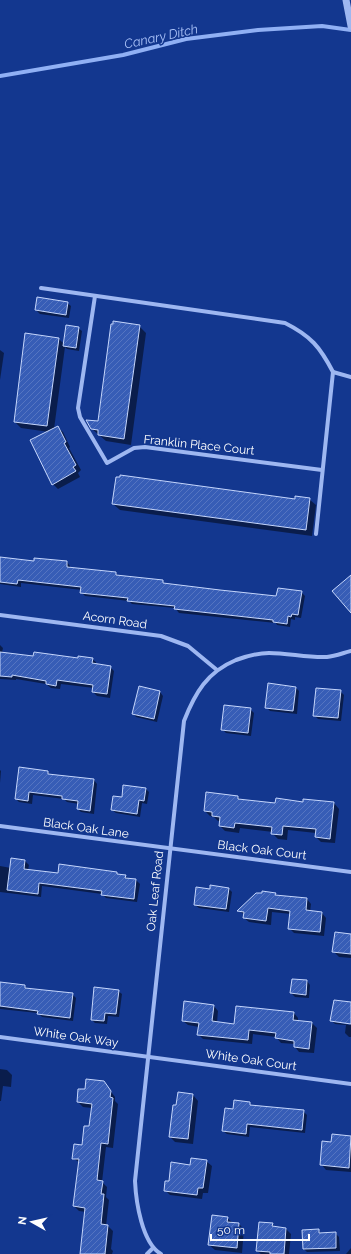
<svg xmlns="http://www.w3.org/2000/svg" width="351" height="1254" font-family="Raleway,sans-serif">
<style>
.shadow{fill:#0007;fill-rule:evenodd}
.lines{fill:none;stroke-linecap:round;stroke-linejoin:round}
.stream{stroke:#90b0f4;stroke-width:4}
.building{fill:url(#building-hatch);stroke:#c5d6fc}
.minor{stroke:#9eb7f1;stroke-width:4}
.tertiary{stroke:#9eb7f1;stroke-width:7}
.labels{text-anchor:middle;stroke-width:3;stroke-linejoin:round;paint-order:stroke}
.street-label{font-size:12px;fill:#fff;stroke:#13378f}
.water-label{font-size:13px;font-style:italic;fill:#aac2f8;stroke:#13378f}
</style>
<defs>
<pattern id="building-hatch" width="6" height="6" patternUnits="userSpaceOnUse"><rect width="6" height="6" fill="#375db6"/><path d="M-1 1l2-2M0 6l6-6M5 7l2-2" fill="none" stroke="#5575c1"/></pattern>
</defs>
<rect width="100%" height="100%" fill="#13378f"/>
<g class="shadow">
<path d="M 67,303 L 71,306 L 69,318 L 40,314 L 36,310 Z"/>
<path d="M 139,326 L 146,333 L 131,445 L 106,441 L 92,429 L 99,422 Z"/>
<path d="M 78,328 L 82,331 L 79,351 L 67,349 L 65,347 L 54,429 L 57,427 L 63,432 L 70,447 L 69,448 L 81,470 L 78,473 L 80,477 L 58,489 L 53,484 L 49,432 L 21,428 L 15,422 L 58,338 L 64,344 Z"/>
<path d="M 0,350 L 4,353 L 0,380 Z"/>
<path d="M 309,499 L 316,505 L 312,536 L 120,510 L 113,504 Z"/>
<path d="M 0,558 L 35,562 L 67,562 L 70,566 L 70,568 L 115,573 L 119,576 L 162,581 L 166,585 L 277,597 L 301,592 L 305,596 L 301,618 L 295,617 L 295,620 L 291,619 L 290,627 L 277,625 L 276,623 L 179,613 L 175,608 L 132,604 L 129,601 L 85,596 L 81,592 L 82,590 L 21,583 L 21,587 L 0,584 Z"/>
<path d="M 0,645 L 3,648 L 2,653 L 34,657 L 79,660 L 92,659 L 96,662 L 96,665 L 110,667 L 114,671 L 110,698 L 97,696 L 93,692 L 94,688 L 61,684 L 60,689 L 51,688 L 46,684 L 16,679 L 16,680 L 0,679 Z"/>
<path d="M 140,687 L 160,692 L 163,696 L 157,722 L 136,717 L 133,713 Z"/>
<path d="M 296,688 L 299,691 L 297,714 L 270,711 L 266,707 Z"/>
<path d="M 340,691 L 344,695 L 341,721 L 318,719 L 314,715 Z"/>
<path d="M 250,709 L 254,713 L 251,736 L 226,733 L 222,729 Z"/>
<path d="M 0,770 L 1,771 L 0,783 Z"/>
<path d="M 48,772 L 50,775 L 94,780 L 97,784 L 94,814 L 81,812 L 78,809 L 79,804 L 67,802 L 64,799 L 33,795 L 32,804 L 19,802 L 16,799 Z"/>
<path d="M 146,789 L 149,792 L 147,804 L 142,803 L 140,817 L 116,813 L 112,810 L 122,799 Z"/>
<path d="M 238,797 L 241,800 L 276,804 L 303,803 L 334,803 L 339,809 L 335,843 L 321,842 L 316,837 L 316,833 L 288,830 L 287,840 L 278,839 L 272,833 L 273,832 L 240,828 L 239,833 L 225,831 L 220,826 L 221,821 L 218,821 L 214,817 L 210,816 L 205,811 Z"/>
<path d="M 25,861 L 29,865 L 28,870 L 59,874 L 116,873 L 119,875 L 125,876 L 129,879 L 136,880 L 140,884 L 137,902 L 106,898 L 102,894 L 42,886 L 41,897 L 0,892 L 0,866 L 11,868 Z"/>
<path d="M 229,889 L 232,892 L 229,912 L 199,908 L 195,905 L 211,890 Z"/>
<path d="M 275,894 L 278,896 L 307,899 L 311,904 L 310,912 L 322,913 L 326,918 L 324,936 L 294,933 L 290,929 L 291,914 L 272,912 L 271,925 L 249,922 L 244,918 L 245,915 L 239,911 L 263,895 Z"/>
<path d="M 351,935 L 351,958 L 339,957 L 333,951 Z"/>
<path d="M 307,981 L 310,985 L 309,998 L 295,997 L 291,993 Z"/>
<path d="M 0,983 L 24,986 L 28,989 L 72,994 L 76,998 L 73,1021 L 42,1017 L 38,1013 L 0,1009 Z"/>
<path d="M 118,991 L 122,994 L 119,1017 L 108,1016 L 107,1024 L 95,1023 L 92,1020 Z"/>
<path d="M 351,1003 L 351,1037 L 349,1037 L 345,1033 L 346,1025 L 335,1024 L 331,1020 ZM 334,1020 L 351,1023 L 350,1025 L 334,1022 Z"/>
<path d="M 214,1006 L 218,1011 L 217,1023 L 235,1025 L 294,1013 L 298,1018 L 298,1022 L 312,1023 L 317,1028 L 314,1053 L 299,1052 L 295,1047 L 295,1044 L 281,1043 L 276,1037 L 253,1034 L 252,1044 L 203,1039 L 198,1034 L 199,1027 L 188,1025 L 183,1021 Z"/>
<path d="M 0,1069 L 7,1070 L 12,1075 L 11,1087 L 3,1086 L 1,1101 L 0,1101 Z"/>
<path d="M 106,1085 L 115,1097 L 115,1101 L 118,1104 L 113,1148 L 106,1147 L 102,1182 L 107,1187 L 106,1197 L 109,1200 L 106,1226 L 108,1226 L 113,1231 L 111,1249 L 113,1251 L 112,1254 L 81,1254 L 86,1212 L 79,1211 L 74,1206 L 80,1163 L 73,1158 L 83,1146 L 90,1128 L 92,1108 L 83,1107 L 78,1102 L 86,1090 Z"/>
<path d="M 178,1094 L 193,1095 L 198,1101 L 193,1144 L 175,1142 L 170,1137 Z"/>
<path d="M 249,1103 L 252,1106 L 303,1111 L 307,1115 L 305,1133 L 250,1127 L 249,1137 L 227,1134 L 223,1131 L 234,1110 Z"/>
<path d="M 333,1135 L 351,1137 L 351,1172 L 326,1170 L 321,1164 L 332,1143 Z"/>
<path d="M 206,1161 L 212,1166 L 208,1193 L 203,1193 L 202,1199 L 170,1195 L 165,1190 L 170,1182 L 191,1166 Z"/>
<path d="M 227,1218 L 233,1223 L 239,1224 L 244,1229 L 242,1253 L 215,1250 L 209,1245 Z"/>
<path d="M 272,1224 L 276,1228 L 286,1229 L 291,1234 L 289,1254 L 261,1254 L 257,1251 Z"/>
<path d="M 318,1230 L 322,1234 L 335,1233 L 339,1237 L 340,1251 L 307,1252 L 304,1249 Z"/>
<path d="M 351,1248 L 351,1254 L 346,1254 Z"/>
</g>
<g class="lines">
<path class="stream" d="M 0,76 L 123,55 L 186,39 L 258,30 L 322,26 L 351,30"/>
</g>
<g class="building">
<path d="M 37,297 L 68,302 L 66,315 L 35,310 Z"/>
<path d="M 113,321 L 140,325 L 124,439 L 98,435 L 98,430 L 91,429 L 86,420 L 98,421 L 111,324 L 113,324 Z"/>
<path d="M 66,325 L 79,327 L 76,348 L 63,346 Z"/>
<path d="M 25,333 L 59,338 L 47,426 L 14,422 Z"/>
<path d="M 58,426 L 66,442 L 64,443 L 76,465 L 73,467 L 76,471 L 52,485 L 30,440 Z"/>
<path d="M 120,475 L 295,499 L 295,496 L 310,498 L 306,530 L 112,504 L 116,477 L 120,477 Z"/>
<path d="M 0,557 L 34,561 L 34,558 L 67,561 L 67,567 L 116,572 L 116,575 L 163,580 L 163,583 L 220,590 L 276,596 L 278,588 L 302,591 L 298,615 L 292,614 L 291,617 L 288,616 L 287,624 L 273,622 L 273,620 L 174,609 L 175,606 L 127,601 L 128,598 L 80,593 L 81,587 L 18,580 L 17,584 L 0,582 Z"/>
<path d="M 351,575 L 351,613 L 332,591 Z"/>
<path d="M 0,652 L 33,656 L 34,652 L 78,658 L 78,656 L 93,658 L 92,663 L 111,666 L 107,694 L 92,692 L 93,685 L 57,680 L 56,686 L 46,684 L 46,681 L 12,675 L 12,677 L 0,676 Z"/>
<path d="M 268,683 L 296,687 L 293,711 L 265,708 Z"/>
<path d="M 139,686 L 160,691 L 154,719 L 132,714 Z"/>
<path d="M 316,688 L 341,690 L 338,718 L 313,716 Z"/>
<path d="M 224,705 L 251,708 L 248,733 L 221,730 Z"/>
<path d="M 19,767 L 48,771 L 48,774 L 94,779 L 90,811 L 77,809 L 78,801 L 62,799 L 62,796 L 29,792 L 28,801 L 15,799 Z"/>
<path d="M 123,785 L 146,788 L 144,801 L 139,800 L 137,814 L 111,810 L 113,796 L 122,797 Z"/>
<path d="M 206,792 L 238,796 L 238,799 L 275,803 L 276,798 L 303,802 L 303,799 L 334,802 L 330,839 L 315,837 L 316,829 L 283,826 L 282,835 L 271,834 L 272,827 L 235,823 L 234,828 L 219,826 L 220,817 L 212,816 L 212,812 L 204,811 Z"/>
<path d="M 11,858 L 25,860 L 24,869 L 58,873 L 59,864 L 117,872 L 117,874 L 126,875 L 125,878 L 136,879 L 134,899 L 101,895 L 102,891 L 39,883 L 38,894 L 7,890 Z"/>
<path d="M 210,885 L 229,888 L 226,909 L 194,905 L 196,887 L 210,889 Z"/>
<path d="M 262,891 L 276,893 L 275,895 L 307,898 L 306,910 L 322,912 L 320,932 L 288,929 L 290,911 L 268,908 L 266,921 L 243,918 L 244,912 L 237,911 L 256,893 L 262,893 Z"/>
<path d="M 335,932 L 351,934 L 351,954 L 332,952 Z"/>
<path d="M 292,979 L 307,980 L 306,995 L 290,993 Z"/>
<path d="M 0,982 L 25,985 L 25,988 L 73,993 L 70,1018 L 37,1014 L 38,1011 L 0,1006 Z"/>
<path d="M 94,987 L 119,990 L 116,1014 L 105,1013 L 104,1021 L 91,1020 Z"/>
<path d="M 334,1000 L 351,1002 L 351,1024 L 330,1021 Z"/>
<path d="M 184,1001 L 214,1005 L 212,1021 L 234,1024 L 236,1006 L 294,1012 L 293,1020 L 312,1022 L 309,1049 L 294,1047 L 294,1041 L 275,1038 L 276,1033 L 249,1030 L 248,1040 L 197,1035 L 199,1023 L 182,1021 Z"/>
<path d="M 86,1079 L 104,1081 L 111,1091 L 110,1097 L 113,1098 L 108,1144 L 101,1143 L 97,1180 L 103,1181 L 101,1194 L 104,1194 L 101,1224 L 108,1225 L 105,1254 L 80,1254 L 85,1208 L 73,1206 L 79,1159 L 72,1159 L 74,1144 L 82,1145 L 84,1126 L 89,1126 L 92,1104 L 77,1102 L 78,1089 L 85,1089 Z"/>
<path d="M 178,1092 L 193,1094 L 188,1139 L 169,1137 L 173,1105 L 176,1105 Z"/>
<path d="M 234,1100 L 250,1102 L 250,1105 L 304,1110 L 302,1130 L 247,1124 L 246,1134 L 222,1131 L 225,1108 L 233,1109 Z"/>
<path d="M 332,1134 L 351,1136 L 349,1168 L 320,1165 L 322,1141 L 331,1142 Z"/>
<path d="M 191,1158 L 207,1160 L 203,1188 L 198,1188 L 197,1195 L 164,1191 L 165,1181 L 169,1181 L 171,1162 L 190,1165 Z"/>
<path d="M 212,1215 L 228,1217 L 227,1222 L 239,1223 L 237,1248 L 208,1245 Z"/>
<path d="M 259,1222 L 273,1223 L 272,1226 L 286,1228 L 284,1254 L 270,1254 L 270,1252 L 256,1251 Z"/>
<path d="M 319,1229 L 319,1233 L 336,1232 L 336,1248 L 303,1249 L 302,1230 Z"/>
</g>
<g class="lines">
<g class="minor">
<path d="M 41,288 L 285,323 C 311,336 320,347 333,372 L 351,377"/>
<path d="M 95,296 L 78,408 L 80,417 L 107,463 L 134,448 L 145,447 L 322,470"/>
<path d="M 316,534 L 333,372"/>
<path d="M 0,615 L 161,636 L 188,646 L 217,670"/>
<path d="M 0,826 L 351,872"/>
<path d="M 0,1037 L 351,1084"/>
<path d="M 147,1254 L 153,1248"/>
<path d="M 161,1254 C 142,1243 136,1202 135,1181 L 184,721 C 195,693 207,672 236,660 C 247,656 257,653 269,653 C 288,653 308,658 327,657 C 335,656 343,653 351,651"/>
</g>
<path class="tertiary" d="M 346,0 L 351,26"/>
</g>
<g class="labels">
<g class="street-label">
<text transform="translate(199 445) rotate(6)" y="4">Franklin Place Court</text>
<text transform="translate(115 620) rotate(8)" y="4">Acorn Road</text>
<text transform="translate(86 828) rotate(8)" y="4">Black Oak Lane</text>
<text transform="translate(262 850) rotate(7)" y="4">Black Oak Court</text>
<text transform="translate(155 891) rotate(-84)" y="4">Oak Leaf Road</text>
<text transform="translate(76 1037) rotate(8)" y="4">White Oak Way</text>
<text transform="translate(251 1060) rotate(8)" y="4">White Oak Court</text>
</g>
<g class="water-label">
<text transform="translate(161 36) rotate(-12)" y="5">Canary Ditch</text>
</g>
</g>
<g transform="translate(32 1222) rotate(278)" stroke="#13378f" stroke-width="3" paint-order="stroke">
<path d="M0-3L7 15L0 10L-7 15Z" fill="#ffffff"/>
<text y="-6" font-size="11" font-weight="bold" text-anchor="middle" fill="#ffffff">N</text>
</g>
<path d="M211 1234v6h98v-6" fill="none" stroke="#ffffff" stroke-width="2"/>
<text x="217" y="1234" font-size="12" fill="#ffffff" stroke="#13378f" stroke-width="3" paint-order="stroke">50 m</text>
</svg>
